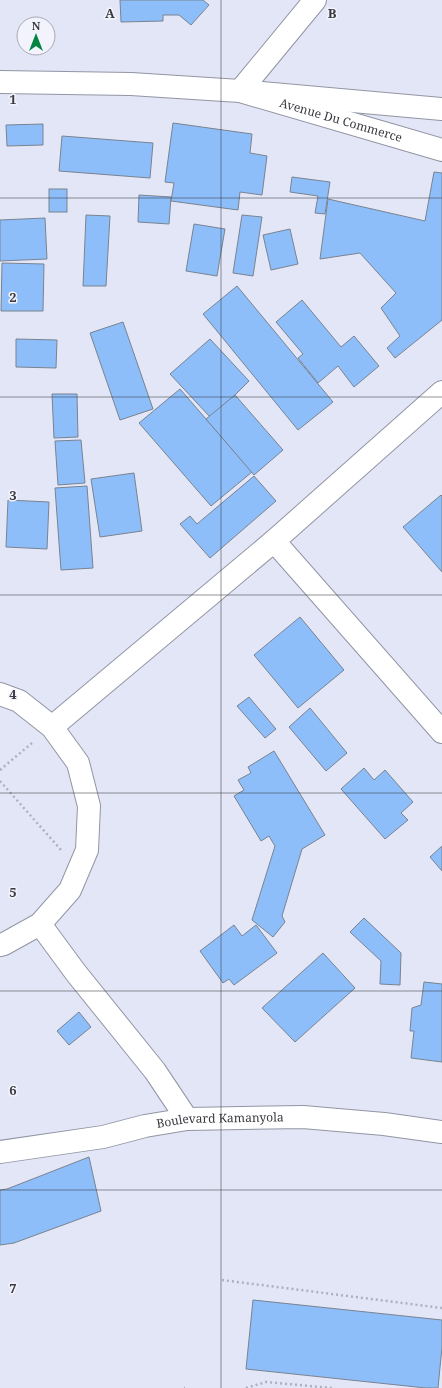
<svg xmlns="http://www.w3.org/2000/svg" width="442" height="1388" font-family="'Noto Serif',serif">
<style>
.building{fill:#8dbefa;stroke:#798390}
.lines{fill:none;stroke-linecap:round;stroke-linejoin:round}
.minor-casing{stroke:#9295a4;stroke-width:24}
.secondary-casing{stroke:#9295a4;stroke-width:24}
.path{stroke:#aeb0bd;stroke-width:2.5;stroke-dasharray:2 3;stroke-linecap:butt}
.minor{stroke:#fff;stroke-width:22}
.secondary{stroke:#fff;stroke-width:22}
.grid{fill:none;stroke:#3a3b41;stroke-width:1;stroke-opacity:0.55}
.labels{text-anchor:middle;stroke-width:3;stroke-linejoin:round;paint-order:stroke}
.street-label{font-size:12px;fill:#3a3b41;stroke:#f2f3fd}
.grid-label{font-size:13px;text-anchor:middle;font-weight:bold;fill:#3a3b41;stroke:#f2f3fd;stroke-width:3;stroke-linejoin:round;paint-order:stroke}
</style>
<rect width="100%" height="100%" fill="#e3e6f6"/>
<g class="building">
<path d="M 120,0 L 203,0 L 209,5 L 191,25 L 179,15 L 163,15 L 163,21 L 121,22 Z"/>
<path d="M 173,123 L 252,134 L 250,153 L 267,156 L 262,195 L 240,192 L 238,210 L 171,201 L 174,183 L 165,182 Z"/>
<path d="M 43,124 L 43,145 L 7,146 L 6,125 Z"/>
<path d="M 62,136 L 153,143 L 150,178 L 59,171 Z"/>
<path d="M 434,172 L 442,173 L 442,320 L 395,358 L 387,348 L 400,336 L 381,308 L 396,293 L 360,253 L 320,259 L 328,199 L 425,221 Z"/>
<path d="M 292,177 L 330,182 L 325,214 L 315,213 L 318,196 L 290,192 Z"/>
<rect x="49" y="189" width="18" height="23"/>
<path d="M 139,195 L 171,197 L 169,224 L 138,222 Z"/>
<path d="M 86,215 L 110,216 L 106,286 L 83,286 Z"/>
<path d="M 242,215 L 262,217 L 253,276 L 233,273 Z"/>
<path d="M 45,218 L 47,259 L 0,261 L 0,220 Z"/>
<path d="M 194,224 L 225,229 L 217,276 L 186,271 Z"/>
<path d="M 290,229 L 298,264 L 271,270 L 263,235 Z"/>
<path d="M 2,263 L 44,264 L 43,311 L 1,311 Z"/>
<path d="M 237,286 L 333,402 L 298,430 L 203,314 Z"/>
<path d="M 302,300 L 341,347 L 354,336 L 379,366 L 354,387 L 338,366 L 318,383 L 298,358 L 303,354 L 276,322 Z"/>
<path d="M 123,322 L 153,409 L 120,420 L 90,333 Z"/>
<path d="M 16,339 L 57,340 L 56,368 L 16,367 Z"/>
<path d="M 210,339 L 249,381 L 235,395 L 210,417 L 170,374 Z"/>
<path d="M 180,389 L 252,472 L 211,506 L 139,423 Z"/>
<path d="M 52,394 L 77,394 L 78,437 L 54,438 Z"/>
<path d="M 235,395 L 283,450 L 254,475 L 206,419 Z"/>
<path d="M 81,440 L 85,483 L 58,485 L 55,441 Z"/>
<path d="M 134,473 L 142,531 L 100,537 L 91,479 Z"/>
<path d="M 254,476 L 276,501 L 210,558 L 180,524 L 190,516 L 197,524 Z"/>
<path d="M 87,486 L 93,568 L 61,570 L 55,488 Z"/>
<path d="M 441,495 L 442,496 L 442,572 L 403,527 Z"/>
<path d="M 8,500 L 49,502 L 47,549 L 6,547 Z"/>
<path d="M 300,617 L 344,670 L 298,708 L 254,655 Z"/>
<path d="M 249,697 L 276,729 L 265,738 L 237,706 Z"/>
<path d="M 310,708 L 347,753 L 326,771 L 289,727 Z"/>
<path d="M 274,751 L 325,835 L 302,849 L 282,916 L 285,922 L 273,937 L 252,920 L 275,846 L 269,836 L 261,841 L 234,796 L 244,790 L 238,780 L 251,773 L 248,767 Z"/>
<path d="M 364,768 L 374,780 L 385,770 L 413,802 L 401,813 L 408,820 L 385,839 L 341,789 Z"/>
<path d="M 442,846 L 442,871 L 430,857 Z"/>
<path d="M 364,918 L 401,953 L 400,985 L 380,984 L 381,961 L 350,932 Z"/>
<path d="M 234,925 L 242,936 L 256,925 L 277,953 L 234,985 L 229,979 L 223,983 L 200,951 Z"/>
<path d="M 323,953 L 355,988 L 295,1042 L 262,1008 Z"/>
<path d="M 424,982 L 442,984 L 442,1062 L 411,1058 L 414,1031 L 410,1031 L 412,1008 L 421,1005 Z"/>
<path d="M 79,1012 L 91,1027 L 69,1045 L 57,1031 Z"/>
<path d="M 89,1157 L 101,1211 L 14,1243 L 0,1245 L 0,1190 L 7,1189 Z"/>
<path d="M 253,1300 L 442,1320 L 442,1347 L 438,1388 L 426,1388 L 246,1369 Z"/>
</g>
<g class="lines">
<defs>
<g id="minor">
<path id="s1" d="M 315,0 L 240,91 L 442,150"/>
<path d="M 274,541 L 442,732"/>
<path d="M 0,694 L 19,701 L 52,727 L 78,763 L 89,806 L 87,850 L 70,890 L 40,924 L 4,944 L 0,945"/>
<path d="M 52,727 L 274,541 L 442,392"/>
<path d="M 40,924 L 76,973 L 155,1071 L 187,1119"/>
<path id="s2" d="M 0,1152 L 103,1137 L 145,1126 L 187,1119 L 303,1117 L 384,1124 L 442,1132"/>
</g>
<path id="secondary" d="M 0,82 L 131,84 L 240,91 L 442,109"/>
</defs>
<use href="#minor" class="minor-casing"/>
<use href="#secondary" class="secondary-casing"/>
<g class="path">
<path d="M 0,770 L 32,743"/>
<path d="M 0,781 L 61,850"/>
<path d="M 222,1280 L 442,1308"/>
<path d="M 184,1388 L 185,1388"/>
<path d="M 246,1388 L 266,1382 L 332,1388"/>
</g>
<use href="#minor" class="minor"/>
<use href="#secondary" class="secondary"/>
</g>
<path class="grid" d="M 221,0 L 221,1388M 0,198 L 442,198M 0,397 L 442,397M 0,595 L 442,595M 0,793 L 442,793M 0,991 L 442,991M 0,1190 L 442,1190"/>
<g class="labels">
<g class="street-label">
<text dy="4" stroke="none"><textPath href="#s1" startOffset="223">Avenue Du Commerce</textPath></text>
<text dy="4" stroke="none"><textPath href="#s2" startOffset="223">Boulevard Kamanyola</textPath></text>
</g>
</g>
<g class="grid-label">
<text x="110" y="18">A</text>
<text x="332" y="18">B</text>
<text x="13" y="104">1</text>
<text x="13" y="302">2</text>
<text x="13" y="500">3</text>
<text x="13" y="699">4</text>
<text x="13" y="897">5</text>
<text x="13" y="1095">6</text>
<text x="13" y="1293">7</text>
</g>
<g transform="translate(36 36)"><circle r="19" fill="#f2f3fd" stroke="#a8a9b2"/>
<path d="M0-3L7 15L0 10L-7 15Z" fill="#028540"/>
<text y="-6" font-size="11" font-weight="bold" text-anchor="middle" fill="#3a3b41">N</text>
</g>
</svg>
